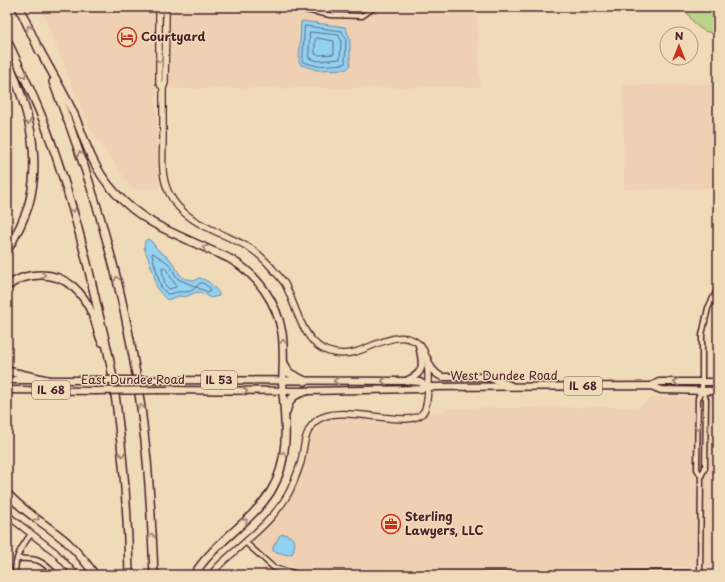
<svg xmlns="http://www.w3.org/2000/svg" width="725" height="582" font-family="'Playpen Sans',sans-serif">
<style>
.built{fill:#efd0b2}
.green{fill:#bbd389;stroke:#82795a}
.water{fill:#91d2f2;stroke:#758aa2}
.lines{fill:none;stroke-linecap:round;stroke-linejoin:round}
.shore{stroke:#66677b;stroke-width:1}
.street-casing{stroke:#4a1f2b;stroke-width:7}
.secondary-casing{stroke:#4a1f2b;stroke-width:8}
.primary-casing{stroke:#4a1f2b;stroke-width:9}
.highway-casing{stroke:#4a1f2b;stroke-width:10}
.street{stroke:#f0dbb9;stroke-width:4}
.secondary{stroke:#f0dbb9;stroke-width:5.5}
.primary{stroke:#f0dbb9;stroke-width:6}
.highway{stroke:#f0dbb9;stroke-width:7}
.primary-bridge-casing{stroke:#4a1f2b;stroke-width:9;stroke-linecap:butt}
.primary-bridge{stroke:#f0dbb9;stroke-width:6}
.oneway{stroke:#9d7d72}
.labels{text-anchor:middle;stroke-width:3;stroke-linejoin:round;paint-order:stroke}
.shield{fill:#f0dbb9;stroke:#7c5756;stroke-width:1}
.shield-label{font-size:11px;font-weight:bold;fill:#4a1f2b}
.poi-label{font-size:12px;font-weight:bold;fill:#4a1f2b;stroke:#f0dbb9;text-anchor:start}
.street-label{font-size:12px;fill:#4a1f2b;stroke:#f0dbb9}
</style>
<rect width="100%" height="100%" fill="#f0dbb9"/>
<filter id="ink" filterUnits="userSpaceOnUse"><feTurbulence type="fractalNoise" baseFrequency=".025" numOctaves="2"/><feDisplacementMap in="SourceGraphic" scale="8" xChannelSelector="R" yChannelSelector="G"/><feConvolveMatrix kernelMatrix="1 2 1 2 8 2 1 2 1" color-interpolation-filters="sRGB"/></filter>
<g filter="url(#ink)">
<g class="built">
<path d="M 39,7 L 477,7 L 480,87 L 156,89 L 159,188 L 132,189 L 90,128 L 44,17 Z"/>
<path d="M 718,84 L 718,188 L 624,189 L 623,85 Z"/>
<path d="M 7,141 L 17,148 L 13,196 L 7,210 Z"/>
<path d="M 718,307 L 718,373 L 712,373 L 713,333 Z"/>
<path d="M 718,396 L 718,575 L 705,575 L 705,567 L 302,569 L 280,565 L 263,552 L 253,542 L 284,507 L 299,479 L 309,436 L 316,425 L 327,418 L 352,417 L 415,423 L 429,413 L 453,408 L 639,407 L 653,397 Z"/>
<path d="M 263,564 L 285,575 L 261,575 Z"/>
</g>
<path class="green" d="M 684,7 L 718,7 L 718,33 C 699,34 692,21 684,7 Z"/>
<g class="water">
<path d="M 302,21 L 345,27 L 350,38 L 350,66 L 347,69 L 317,70 L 301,65 L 299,62 L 301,22 Z"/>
<path d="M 147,239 L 151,241 L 158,250 L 170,259 L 181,276 L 186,279 L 190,279 L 194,281 L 199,278 C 209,280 213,286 219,293 L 219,296 L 210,298 L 205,294 L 197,292 L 185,297 L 179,296 L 167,300 L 157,289 L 154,275 L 144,247 L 145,241 Z"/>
<path d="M 285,534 L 291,537 L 295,542 L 293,553 L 288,555 L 273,551 L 273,547 L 280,535 Z"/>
</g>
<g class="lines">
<g class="shore">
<path d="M 305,26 L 342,31 L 346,39 L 345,64 L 317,66 L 303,62 Z"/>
<path d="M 310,32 L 339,35 L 341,40 L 340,59 L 318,61 L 309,58 Z"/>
<path d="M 317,38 L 334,41 L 334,54 L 319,55 L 315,54 L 315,40 Z"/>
<path d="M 153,253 L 168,263 L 178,279 L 196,287 L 200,283 L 203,283 L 210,288 L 210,291 L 208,292 L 196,287 C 190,294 185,291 177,292 C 174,293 170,294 167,294 L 161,287 L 152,255 Z"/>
<path d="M 163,267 C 169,270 171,280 176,285 L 176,287 L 169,289 L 165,285 L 162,269 Z"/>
</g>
<defs>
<g id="street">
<path d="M 290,7 L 330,15 L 362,16 L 375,7"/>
<path d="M 701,476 L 697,469 L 698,398 L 702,390"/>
<path d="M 245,542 L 274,568 L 302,575 L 700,573"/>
<path d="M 17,559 C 37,558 42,560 56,575"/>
<path d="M 15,575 C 15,557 20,549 31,534"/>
<path d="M 700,575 L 701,476 L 705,468 L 706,399 L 702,390 L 702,335 L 708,308 L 718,288"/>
</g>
<g id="secondary">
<path d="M 162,7 L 159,12 L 159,83 L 163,88"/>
<path d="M 162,8 L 166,12 L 165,83 L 163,88 C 163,104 163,120 163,136 C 163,155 160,175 169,193 C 184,224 220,231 248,247 C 257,252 265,260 272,268 C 276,273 281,278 285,284 C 300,314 305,360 351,353 C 372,349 400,326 420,345 C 427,353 427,361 428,371 C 428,382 429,402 424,411 C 413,433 340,400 316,421 C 304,431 304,448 301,462 C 297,474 293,486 287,496 C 274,518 253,535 234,552 C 226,559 217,566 211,575"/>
<path d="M 7,515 L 55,552 L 76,575"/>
</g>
<g id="primary">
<path d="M 427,358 C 430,366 433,373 442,377 L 486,377 L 510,385"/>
<path d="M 7,380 L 95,380"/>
<path d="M 155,380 L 407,381 L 420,382 L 428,387"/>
<path d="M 408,380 C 427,372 422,361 419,345"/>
<path d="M 651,386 L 659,382 L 718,382"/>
<path d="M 7,390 L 95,391"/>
<path d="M 159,390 L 307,391 L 420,389 L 428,387 L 651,386 L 661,390 L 718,391"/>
</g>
<g id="highway">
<path d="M 19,7 L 40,52"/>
<path d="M 7,40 C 20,68 34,96 45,125 C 66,181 82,239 95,297 C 100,322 108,347 112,373 C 122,440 128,508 129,575"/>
<path d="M 39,49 C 50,69 61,88 71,108 C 79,124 84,141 91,156 C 104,185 126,207 153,223 C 171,233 191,241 210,250 C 217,253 223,255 230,259 C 257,274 277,302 282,333 C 285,353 282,373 283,393 C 286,425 289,462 271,491 C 251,523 214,542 194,575"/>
<path d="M 7,59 C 27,104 43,157 28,207 C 23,222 15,237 7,251"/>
<path d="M 53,82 C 98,194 131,313 144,433 C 150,480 152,527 154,575"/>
<path d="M 7,287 C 17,278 28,275 41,275 C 67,275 84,293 93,316 C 97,325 98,334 102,342"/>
<path d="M 284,363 L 289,373 L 305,381"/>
<path d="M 7,371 L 47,380"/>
<path d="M 286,412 C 290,397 293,395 307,391"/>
<path d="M 7,493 C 24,513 48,525 67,542 C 77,552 87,563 95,575"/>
</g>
</defs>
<use href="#street" class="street-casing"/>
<use href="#secondary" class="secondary-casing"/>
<use href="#primary" class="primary-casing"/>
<use href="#highway" class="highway-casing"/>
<use href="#street" class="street"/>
<use href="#secondary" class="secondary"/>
<use href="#primary" class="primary"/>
<use href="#highway" class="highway"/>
<defs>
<g id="primary-bridge">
<path d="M 95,380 L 155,380"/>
<path d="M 95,391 L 159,390"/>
</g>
</defs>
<use href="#primary-bridge" class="primary-bridge-casing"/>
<use href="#primary-bridge" class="primary-bridge"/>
</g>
<defs><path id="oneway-chevron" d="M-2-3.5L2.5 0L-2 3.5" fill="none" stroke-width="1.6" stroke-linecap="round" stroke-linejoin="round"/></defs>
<g class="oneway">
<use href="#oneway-chevron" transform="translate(29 28) rotate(-115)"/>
<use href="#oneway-chevron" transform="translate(159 60) rotate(91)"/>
<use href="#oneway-chevron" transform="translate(24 75) rotate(65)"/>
<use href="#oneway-chevron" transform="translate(28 122) rotate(77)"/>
<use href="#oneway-chevron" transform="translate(80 154) rotate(-110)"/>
<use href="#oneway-chevron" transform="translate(73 210) rotate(74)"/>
<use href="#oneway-chevron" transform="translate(205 248) rotate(-156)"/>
<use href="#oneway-chevron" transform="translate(43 275) rotate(3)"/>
<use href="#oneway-chevron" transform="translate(117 279) rotate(-104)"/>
<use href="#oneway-chevron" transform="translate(283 342) rotate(-92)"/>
<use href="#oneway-chevron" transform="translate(336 381) rotate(180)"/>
<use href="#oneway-chevron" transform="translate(384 381) rotate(180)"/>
<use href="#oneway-chevron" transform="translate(676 382) rotate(180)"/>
<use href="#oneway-chevron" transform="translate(245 391)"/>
<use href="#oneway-chevron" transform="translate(141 407) rotate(-98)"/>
<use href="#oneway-chevron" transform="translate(698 428) rotate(91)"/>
<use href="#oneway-chevron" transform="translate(122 454) rotate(84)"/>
<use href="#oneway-chevron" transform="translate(283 454) rotate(-82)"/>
<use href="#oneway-chevron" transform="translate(37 518) rotate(38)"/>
<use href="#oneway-chevron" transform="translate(245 521) rotate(-41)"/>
<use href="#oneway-chevron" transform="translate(152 536) rotate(-92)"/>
</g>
</g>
<defs>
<symbol id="hotel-ring" viewBox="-11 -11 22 22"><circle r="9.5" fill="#f0dbb9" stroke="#c8321e" stroke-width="1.5"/><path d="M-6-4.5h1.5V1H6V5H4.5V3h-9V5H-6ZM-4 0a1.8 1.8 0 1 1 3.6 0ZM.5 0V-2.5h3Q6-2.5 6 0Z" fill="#c8321e"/></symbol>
<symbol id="office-ring" viewBox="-11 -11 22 22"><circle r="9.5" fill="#f0dbb9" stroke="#c8321e" stroke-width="1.5"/><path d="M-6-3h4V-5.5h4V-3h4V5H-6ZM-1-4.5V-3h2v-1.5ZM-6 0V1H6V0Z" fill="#c8321e"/></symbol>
</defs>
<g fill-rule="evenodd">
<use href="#hotel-ring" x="116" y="26" width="22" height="22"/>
<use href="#office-ring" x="380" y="513" width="22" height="22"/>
</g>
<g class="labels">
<g class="shield">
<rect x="201" y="371" width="36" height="18" rx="3"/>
<rect x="564" y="377" width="38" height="18" rx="3"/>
<rect x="32" y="381" width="38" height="18" rx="3"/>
</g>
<g class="shield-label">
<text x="219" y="384">IL 53</text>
<text x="583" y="390">IL 68</text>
<text x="51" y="394">IL 68</text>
</g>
<g class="poi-label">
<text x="141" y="41">Courtyard</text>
<text x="405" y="521">Sterling<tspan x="405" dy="14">Lawyers, LLC</tspan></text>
</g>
<g class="street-label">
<text x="504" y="380">West Dundee Road</text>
<text x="133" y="384">East Dundee Road</text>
</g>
</g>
<rect width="725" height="582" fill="none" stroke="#f0dbb9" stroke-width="24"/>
<rect x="12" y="12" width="701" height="558" fill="none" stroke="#4a1f2b" stroke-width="1.5" filter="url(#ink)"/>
<g transform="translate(679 46)"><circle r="19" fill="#f0dbb9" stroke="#ae9080"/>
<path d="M0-3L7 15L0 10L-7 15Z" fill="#c8321e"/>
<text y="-6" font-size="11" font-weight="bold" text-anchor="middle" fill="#4a1f2b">N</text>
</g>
</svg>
